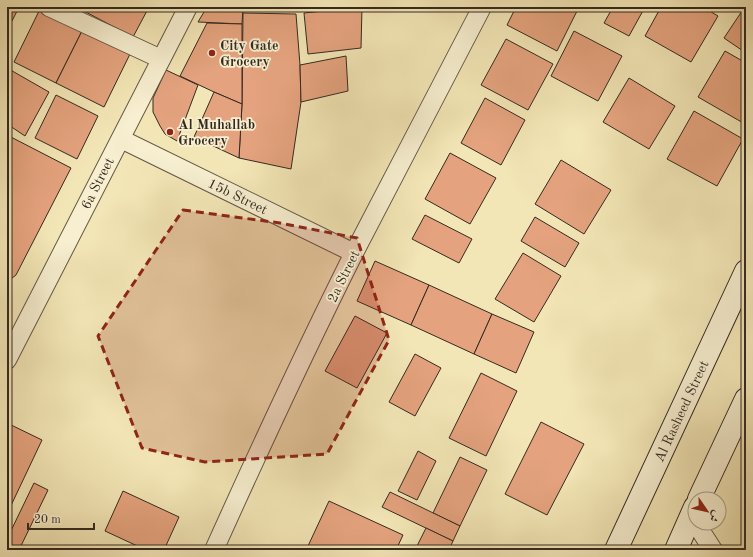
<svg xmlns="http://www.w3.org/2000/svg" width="753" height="557" font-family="'Old Standard TT',Amiri,serif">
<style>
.building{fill:#e4a37e;stroke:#342921}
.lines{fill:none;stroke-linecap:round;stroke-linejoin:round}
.street-casing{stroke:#645846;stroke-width:20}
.secondary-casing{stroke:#342921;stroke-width:24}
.street{stroke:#f7efd0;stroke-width:18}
.secondary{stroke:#f7efd0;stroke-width:22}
.marked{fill:#8f2418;fill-opacity:0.2;stroke:#8f2418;stroke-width:3;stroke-dasharray:8 5;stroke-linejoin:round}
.poi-dot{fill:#8f2418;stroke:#f7efd0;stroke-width:1.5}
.labels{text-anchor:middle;stroke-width:3.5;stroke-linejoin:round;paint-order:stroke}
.poi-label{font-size:14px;font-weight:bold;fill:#342921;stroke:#f7efd0;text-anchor:start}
.street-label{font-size:14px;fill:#342921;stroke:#f7efd0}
</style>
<rect width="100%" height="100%" fill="#f3e6b6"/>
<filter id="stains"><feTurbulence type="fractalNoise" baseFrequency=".005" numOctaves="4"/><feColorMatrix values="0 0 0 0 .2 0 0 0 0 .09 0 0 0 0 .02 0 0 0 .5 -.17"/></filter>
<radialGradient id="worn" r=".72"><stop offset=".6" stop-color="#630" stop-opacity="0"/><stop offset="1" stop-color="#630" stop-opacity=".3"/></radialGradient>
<g class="building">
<path d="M 7,7 L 19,7 L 12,21 L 7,18 Z"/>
<path d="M 83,7 L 149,7 L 133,37 L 82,10 Z"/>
<path d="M 207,7 L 243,7 L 242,24 L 198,22 Z"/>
<path d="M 362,7 L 361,48 L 308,54 L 304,13 Z"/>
<path d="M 424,7 L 443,7 L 442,10 L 424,11 Z"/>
<path d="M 516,7 L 579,7 L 557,51 L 507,25 Z"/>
<path d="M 613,7 L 645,7 L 629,36 L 604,23 Z"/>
<path d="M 661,7 L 703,7 L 718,16 L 691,62 L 645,36 Z"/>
<path d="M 40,9 L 82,31 L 56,83 L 14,62 Z"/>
<path d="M 742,11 L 746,13 L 746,53 L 724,38 Z"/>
<path d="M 243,13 L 296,14 L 300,65 L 301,102 L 291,169 L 239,158 L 242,104 Z"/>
<path d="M 207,23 L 242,24 L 242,104 L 214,92 L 180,76 Z"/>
<path d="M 82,31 L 130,54 L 104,107 L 56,83 Z"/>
<path d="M 574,31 L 622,56 L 598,101 L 551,76 Z"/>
<path d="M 506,39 L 553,64 L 528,110 L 481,85 Z"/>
<path d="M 725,51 L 746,63 L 746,122 L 745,124 L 698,97 Z"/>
<path d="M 346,56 L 348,91 L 301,102 L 300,65 Z"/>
<path d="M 7,68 L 49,92 L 25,136 L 7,124 Z"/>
<path d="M 166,70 L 198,85 L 177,141 L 165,134 L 160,126 L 153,112 L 153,98 Z"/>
<path d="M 629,78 L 675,106 L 649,149 L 603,122 Z"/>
<path d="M 214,92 L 242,104 L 239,158 L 194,137 Z"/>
<path d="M 56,95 L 98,116 L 77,159 L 35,138 Z"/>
<path d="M 485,98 L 525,120 L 501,165 L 461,143 Z"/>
<path d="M 694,111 L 743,139 L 717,186 L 667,159 Z"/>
<path d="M 7,135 L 71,168 L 16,275 L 7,282 Z"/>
<path d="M 450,153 L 496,178 L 470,224 L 425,199 Z"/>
<path d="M 561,160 L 611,190 L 584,234 L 535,204 Z"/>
<path d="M 425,215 L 472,239 L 459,263 L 412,239 Z"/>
<path d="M 535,217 L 579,243 L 565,267 L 521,241 Z"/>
<path d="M 523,253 L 561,276 L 534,322 L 495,299 Z"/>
<path d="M 375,261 L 429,285 L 411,325 L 357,301 Z"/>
<path d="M 429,285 L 492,314 L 474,354 L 411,325 Z"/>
<path d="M 492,314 L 534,332 L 516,373 L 474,354 Z"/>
<path d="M 355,316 L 387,333 L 357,388 L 325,371 Z"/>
<path d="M 415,354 L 441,368 L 415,416 L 389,402 Z"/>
<path d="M 481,373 L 517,391 L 486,456 L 449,438 Z"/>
<path d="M 541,422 L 584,444 L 547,515 L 505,494 Z"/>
<path d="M 7,423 L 42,440 L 7,514 Z"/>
<path d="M 418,451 L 436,461 L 417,500 L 398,491 Z"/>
<path d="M 460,457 L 487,470 L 460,526 L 433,513 Z"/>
<path d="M 34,483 L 48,490 L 19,550 L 7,550 L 7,539 Z"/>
<path d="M 123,491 L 179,517 L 164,550 L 146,550 L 105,531 Z"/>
<path d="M 390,492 L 460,526 L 453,541 L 382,507 Z"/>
<path d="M 329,501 L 403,535 L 396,550 L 318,550 L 308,546 Z"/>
<path d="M 426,528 L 453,541 L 449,550 L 415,550 Z"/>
<path d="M 97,545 L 108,550 L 94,550 Z"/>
</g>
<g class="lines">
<defs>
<g id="street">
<path d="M 49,7 L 161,59"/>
<path d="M 121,139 L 354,253"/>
<path d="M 7,360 L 188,7"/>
<path d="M 699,523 L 702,533 L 713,550"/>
<path d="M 214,550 C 259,450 305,351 354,253 C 396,171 440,89 482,7"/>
</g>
<g id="secondary">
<path d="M 699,499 L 746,399"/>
<path d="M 616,550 L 746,271"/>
<path d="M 676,550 L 695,507"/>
</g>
</defs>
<use href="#street" class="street-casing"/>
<use href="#secondary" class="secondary-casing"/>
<use href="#street" class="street"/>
<use href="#secondary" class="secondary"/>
</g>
<path class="marked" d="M 183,210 L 280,223 L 357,238 L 389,340 L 327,454 L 205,462 L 142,448 L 98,336 Z"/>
<g class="poi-dot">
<circle cx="212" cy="53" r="4"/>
<circle cx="170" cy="132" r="4"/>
</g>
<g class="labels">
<g class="poi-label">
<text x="220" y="50">City Gate<tspan x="220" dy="16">Grocery</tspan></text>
<text x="178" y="129">Al Muhallab<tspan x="178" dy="16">Grocery</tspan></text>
</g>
<g class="street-label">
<text transform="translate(97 183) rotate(-63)" y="5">6a Street</text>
<text transform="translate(238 196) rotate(26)" y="5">15b Street</text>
<text transform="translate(343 276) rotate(-64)" y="5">2a Street</text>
<text transform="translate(681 411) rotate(-65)" y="5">Al Rasheed Street</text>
</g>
</g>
<rect width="753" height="557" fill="none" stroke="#f3e6b6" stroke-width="24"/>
<rect x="8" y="8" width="737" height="541" fill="none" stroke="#342921" stroke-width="2"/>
<rect x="12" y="12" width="729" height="533" fill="none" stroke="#342921"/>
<g transform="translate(707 511) rotate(124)"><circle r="19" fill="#f7efd0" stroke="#a9a08a"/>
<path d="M0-3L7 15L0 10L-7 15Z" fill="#8f2418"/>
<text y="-6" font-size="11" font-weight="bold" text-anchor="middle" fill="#342921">ش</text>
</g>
<path d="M28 523v6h66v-6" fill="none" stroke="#342921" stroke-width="2"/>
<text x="34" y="523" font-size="12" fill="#342921" stroke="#f7efd0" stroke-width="3" paint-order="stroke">20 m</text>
<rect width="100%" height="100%" filter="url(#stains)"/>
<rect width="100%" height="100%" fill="url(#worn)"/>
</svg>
